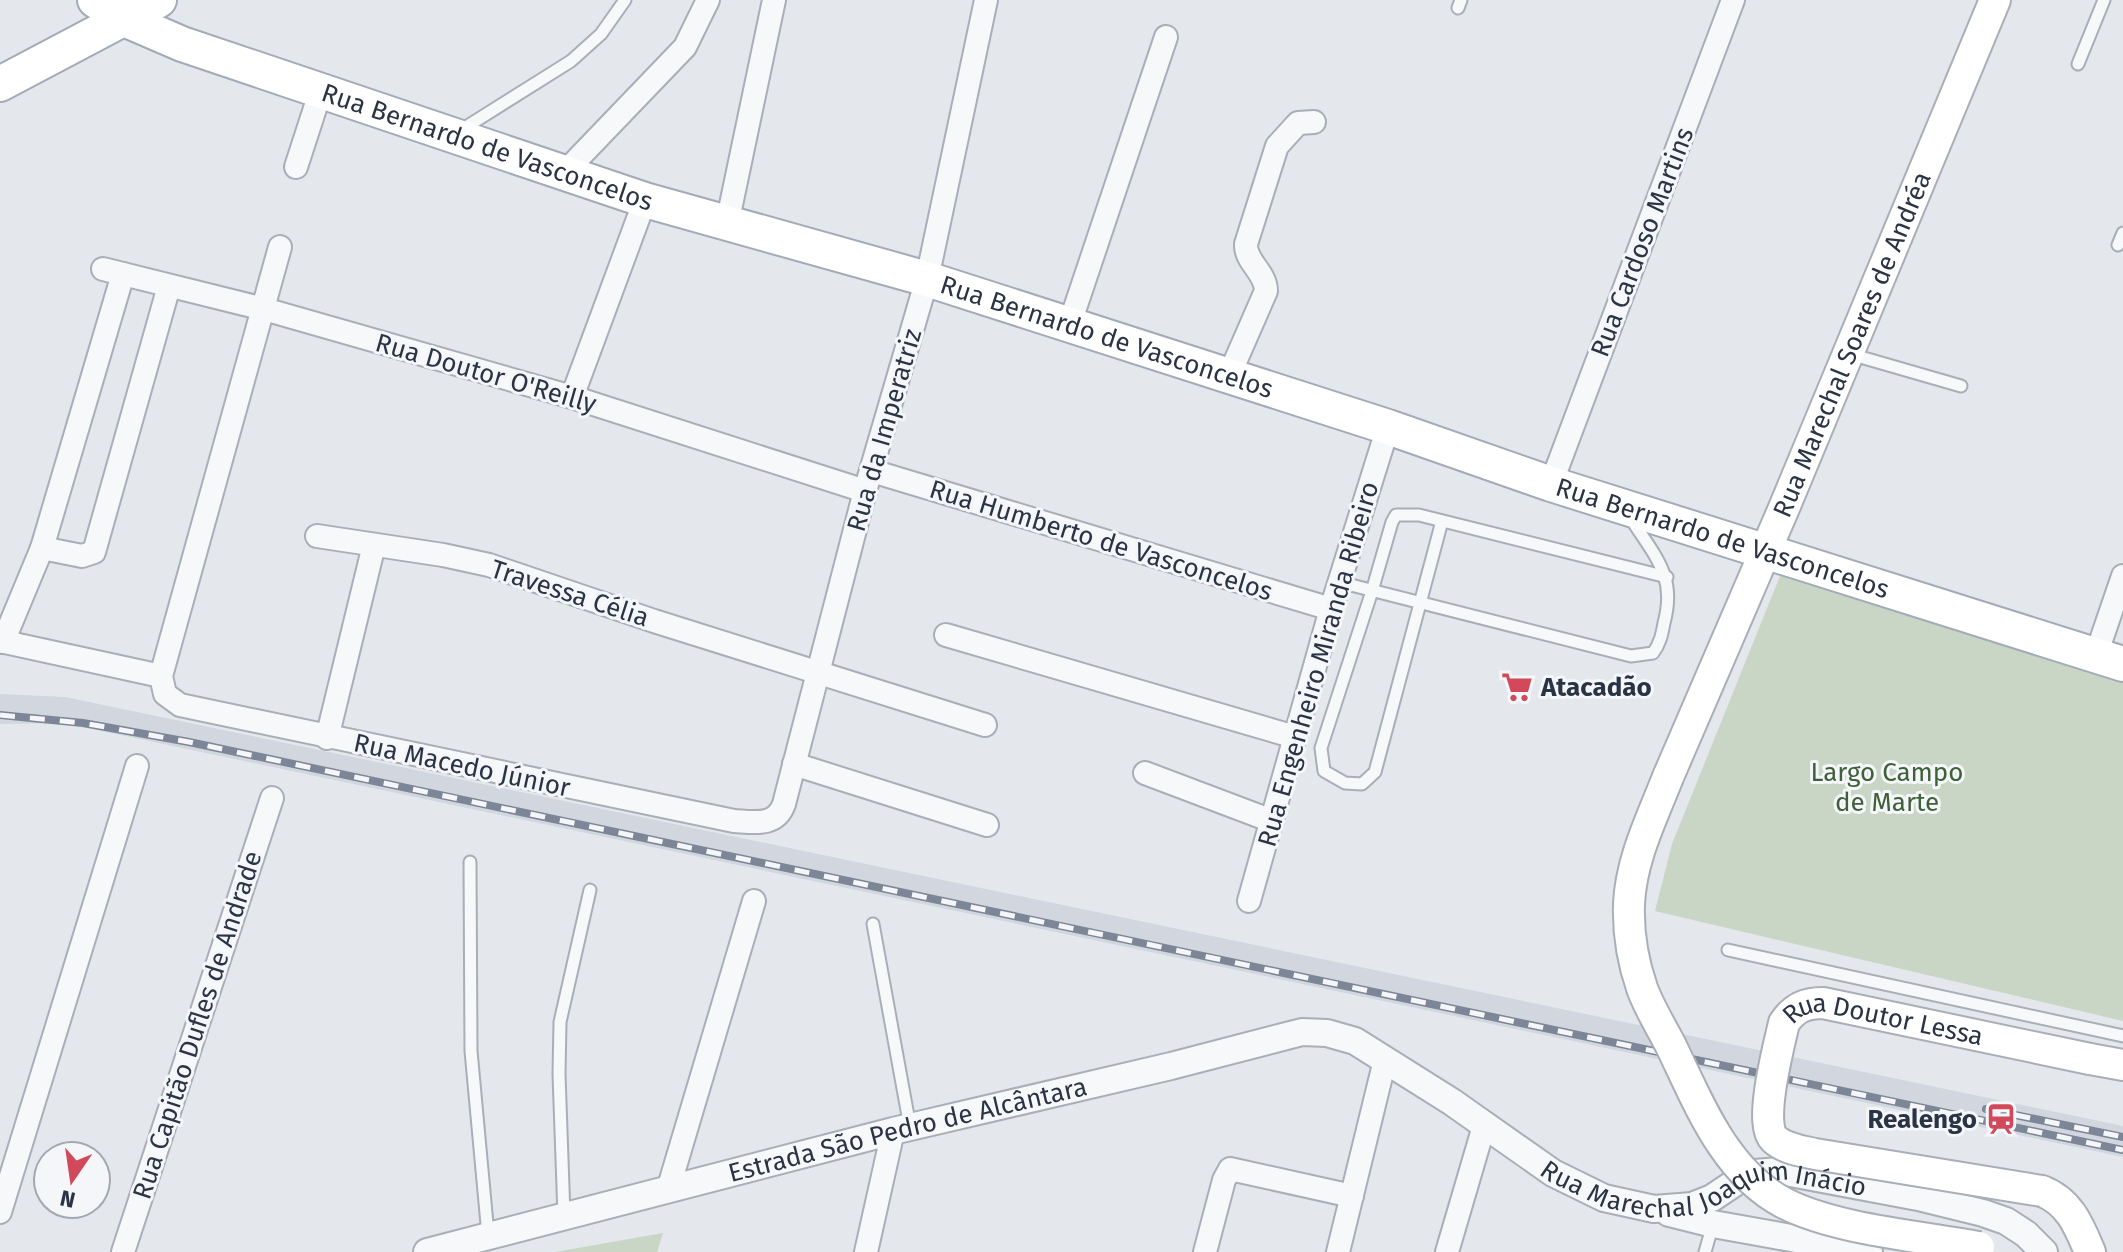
<svg xmlns="http://www.w3.org/2000/svg" width="2123" height="1252" font-family="'Fira Sans',sans-serif">
<style>
.built{fill:#d2d6de}
.green{fill:#c9d6c5}
.lines{fill:none;stroke-linecap:round;stroke-linejoin:round}
.service-casing{stroke:#a9aeb7;stroke-width:15}
.minor-casing{stroke:#a9aeb7;stroke-width:26}
.tertiary-casing{stroke:#a9aeb7;stroke-width:30}
.secondary-casing{stroke:#a9aeb7;stroke-width:34}
.primary-casing{stroke:#a3abb8;stroke-width:38}
.service{stroke:#f7f8fa;stroke-width:11}
.minor{stroke:#f7f8fa;stroke-width:22}
.tertiary{stroke:#f7f8fa;stroke-width:26}
.secondary{stroke:#fff;stroke-width:30}
.primary{stroke:#fff;stroke-width:34}
.rail-casing{stroke:#7d8696;stroke-width:8}
.rail{stroke:#f4f6f9;stroke-width:5;stroke-dasharray:15;stroke-linecap:butt}
.secondary-bridge-casing{stroke:#a9aeb7;stroke-width:34;stroke-linecap:butt}
.secondary-bridge{stroke:#fff;stroke-width:30}
.labels{text-anchor:middle;stroke-width:6;stroke-linejoin:round;paint-order:stroke}
.street-label{font-size:26px;fill:#2b3445;stroke:#f4f6f9}
.poi-label{font-size:26px;font-weight:bold;fill:#2b3445;stroke:#f4f6f9;text-anchor:start}
.park-label{font-size:26px;fill:#3f6138;stroke:#f4f6f9}
</style>
<rect width="100%" height="100%" fill="#e4e7ec"/>
<path class="built" d="M 0,694 L 65,697 L 2123,1126 L 2123,1157 L 64,723 L 0,724 Z"/>
<g class="green">
<path d="M 1782,571 L 2123,678 L 2123,1021 L 1655,911 L 1672,844 Z"/>
<path d="M 663,1233 L 657,1252 L 555,1252 Z"/>
</g>
<g class="lines">
<defs>
<g id="service">
<path d="M 1458,8 L 1461,0"/>
<path d="M 2078,64 L 2104,0"/>
<path d="M 458,132 L 571,61 L 601,34 L 625,0"/>
<path d="M 2118,245 L 2123,233"/>
<path d="M 1850,354 L 1961,386"/>
<path d="M 1442,521 L 1375,772 L 1362,784 L 1345,783 L 1324,771 L 1321,748 L 1372,591 L 1392,522 L 1396,515 L 1419,515 L 1667,577"/>
<path d="M 1339,582 L 1631,656 L 1653,653 C 1660,644 1662,634 1664,623 C 1677,575 1654,556 1630,517"/>
<path d="M 470,862 L 471,1051 L 488,1235"/>
<path d="M 873,924 L 910,1127"/>
<path d="M 1728,950 L 2123,1036"/>
<path d="M 564,1216 L 559,1074 L 560,1022 L 590,890"/>
<path d="M 1705,1252 L 1713,1224"/>
</g>
<g id="minor">
<path d="M 296,167 L 321,90"/>
<path d="M 564,173 L 685,47 L 708,0"/>
<path d="M 727,224 L 774,0"/>
<path d="M 280,247 L 161,676 L 165,694 L 180,705 L 734,821 C 754,822 776,827 784,804 L 865,491 L 927,279 L 986,0"/>
<path d="M 103,269 L 264,309 L 572,397 L 865,491"/>
<path d="M 1069,326 L 1166,37"/>
<path d="M 1228,378 L 1266,291 C 1266,272 1245,262 1246,244 L 1277,146 L 1298,123 L 1314,122"/>
<path d="M 572,397 L 645,200"/>
<path d="M 872,471 L 1331,609"/>
<path d="M 1551,484 L 1733,0"/>
<path d="M 317,536 L 443,555 L 489,565 L 654,621 L 985,725"/>
<path d="M 42,548 L 82,556 L 94,552 L 169,286"/>
<path d="M 946,635 L 1295,737"/>
<path d="M 0,641 L 161,676"/>
<path d="M 3,642 L 42,548 L 123,274"/>
<path d="M 2096,655 L 2123,576"/>
<path d="M 327,738 L 374,545"/>
<path d="M 794,764 L 987,825"/>
<path d="M 1145,773 L 1272,821"/>
<path d="M 1249,901 L 1331,609 L 1388,427"/>
<path d="M 668,1190 L 754,901"/>
<path d="M 0,1212 L 137,766"/>
<path d="M 123,1252 L 272,798"/>
<path d="M 866,1252 L 893,1131"/>
<path d="M 1205,1252 L 1224,1180 L 1230,1169 L 1352,1196"/>
<path d="M 1338,1252 L 1385,1060"/>
<path d="M 1447,1252 L 1484,1126"/>
</g>
<g id="tertiary">
<path d="M 1669,1213 L 1713,1224 L 1869,1252"/>
<path id="s1" d="M 427,1252 L 893,1131 L 1171,1066 L 1302,1032 L 1327,1033 L 1355,1041 L 1452,1102 L 1553,1173 L 1604,1198 L 1654,1209 L 1692,1206 L 1712,1198 L 1745,1176 L 1754,1173 L 1780,1171 L 1918,1197 L 1983,1213 L 2006,1221 L 2026,1234 L 2044,1252"/>
</g>
<g id="secondary">
<path id="s2" d="M 1668,777 L 1784,508 L 1995,0"/>
<path d="M 2090,1059 L 2123,1065"/>
<path d="M 2042,1191 C 2070,1202 2079,1226 2090,1252"/>
</g>
<g id="primary">
<path id="s3" d="M 95,0 L 124,19 L 182,44 L 645,200 L 927,279 L 1388,427 L 1551,484 L 2123,664"/>
<path d="M 0,84 L 159,0"/>
</g>
</defs>
<use href="#service" class="service-casing"/>
<use href="#minor" class="minor-casing"/>
<use href="#tertiary" class="tertiary-casing"/>
<use href="#secondary" class="secondary-casing"/>
<use href="#primary" class="primary-casing"/>
<use href="#service" class="service"/>
<use href="#minor" class="minor"/>
<use href="#tertiary" class="tertiary"/>
<use href="#secondary" class="secondary"/>
<use href="#primary" class="primary"/>
<defs>
<g id="rail">
<path d="M 0,715 L 83,723 L 189,742 L 2123,1150"/>
<path d="M 1986,1109 L 2123,1137"/>
</g>
</defs>
<use href="#rail" class="rail-casing"/>
<use href="#rail" class="rail"/>
<defs>
<g id="secondary-bridge">
<path d="M 1668,777 C 1652,818 1631,859 1629,904 C 1628,932 1633,962 1642,988 C 1649,1008 1662,1028 1672,1048 C 1699,1104 1725,1172 1784,1203 C 1837,1230 1920,1236 1979,1247"/>
<path id="s4" d="M 2042,1191 L 1815,1154 C 1802,1151 1785,1149 1774,1139 C 1758,1124 1779,1045 1784,1023 C 1794,1008 1805,1003 1823,1003 L 2090,1059"/>
</g>
</defs>
<use href="#secondary-bridge" class="secondary-bridge-casing"/>
<use href="#secondary-bridge" class="secondary-bridge"/>
</g>
<defs>
<symbol id="supermarket-bare" viewBox="-9 -9 18 18"><path d="M-6-5.5h2.5l.6 2H6L4.5 2H-2.5L-4.4-4H-6ZM-1.5 3.2a1.3 1.3 0 1 0 .1 0ZM3 3.2a1.3 1.3 0 1 0 .1 0Z" fill="#d1495b" stroke="#f4f6f9" stroke-width="2.5" paint-order="stroke"/></symbol>
<symbol id="station-bare" viewBox="-9 -9 18 18"><path d="M-3-6H3Q5-6 5-4V2Q5 4 3 4L4.5 6H3L1.5 4h-3L-3 6H-4.5L-3 4Q-5 4-5 2V-4Q-5-6-3-6ZM-3.5-4v3h7v-3ZM-3.5 1v1.5H-2V1ZM2 1v1.5H3.5V1Z" fill="#d1495b" stroke="#f4f6f9" stroke-width="2.5" paint-order="stroke"/></symbol>
</defs>
<g fill-rule="evenodd">
<use href="#supermarket-bare" x="1495" y="665" width="44" height="44"/>
<use href="#station-bare" x="1979" y="1097" width="44" height="44"/>
</g>
<g class="labels">
<g class="street-label">
<text dy="9" stroke="none"><textPath href="#s3" startOffset="420">Rua Bernardo de Vasconcelos</textPath></text>
<text transform="translate(1642 242) rotate(-69)" y="9">Rua Cardoso Martins</text>
<text dy="9" stroke="none"><textPath href="#s3" startOffset="1068">Rua Bernardo de Vasconcelos</textPath></text>
<text dy="9" stroke="none"><textPath href="#s2" startOffset="470">Rua Marechal Soares de Andréa</textPath></text>
<text transform="translate(486 373) rotate(16)" y="9">Rua Doutor O'Reilly</text>
<text transform="translate(884 430) rotate(-74)" y="9">Rua da Imperatriz</text>
<text dy="9" stroke="none"><textPath href="#s3" startOffset="1716">Rua Bernardo de Vasconcelos</textPath></text>
<text transform="translate(1101 540) rotate(17)" y="9">Rua Humberto de Vasconcelos</text>
<text transform="translate(570 593) rotate(18)" y="9">Travessa Célia</text>
<text transform="translate(1318 664) rotate(-74)" y="9">Rua Engenheiro Miranda Ribeiro</text>
<text transform="translate(462 765) rotate(12)" y="9">Rua Macedo Júnior</text>
<text transform="translate(197 1025) rotate(-72)" y="9">Rua Capitão Dufles de Andrade</text>
<text dy="9" stroke="none"><textPath href="#s4" startOffset="500">Rua Doutor Lessa</textPath></text>
<text dy="9" stroke="none"><textPath href="#s1" startOffset="496">Estrada São Pedro de Alcântara</textPath></text>
<text dy="9" stroke="none"><textPath href="#s1" startOffset="1354">Rua Marechal Joaquim Inácio</textPath></text>
</g>
<g class="poi-label">
<text x="1541" y="696">Atacadão</text>
<text x="1977" y="1128" text-anchor="end">Realengo</text>
</g>
<g class="park-label">
<text x="1887" y="781">Largo Campo<tspan x="1887" dy="30">de Marte</tspan></text>
</g>
</g>
<g transform="translate(72 1180) rotate(193)"><circle r="38" fill="#f4f6f9" stroke="#a4a8b1" stroke-width="2"/>
<path d="M0-6L14 30L0 20L-14 30Z" fill="#d1495b"/>
<text y="-12" font-size="22" font-weight="bold" text-anchor="middle" fill="#2b3445">N</text>
</g>
</svg>
